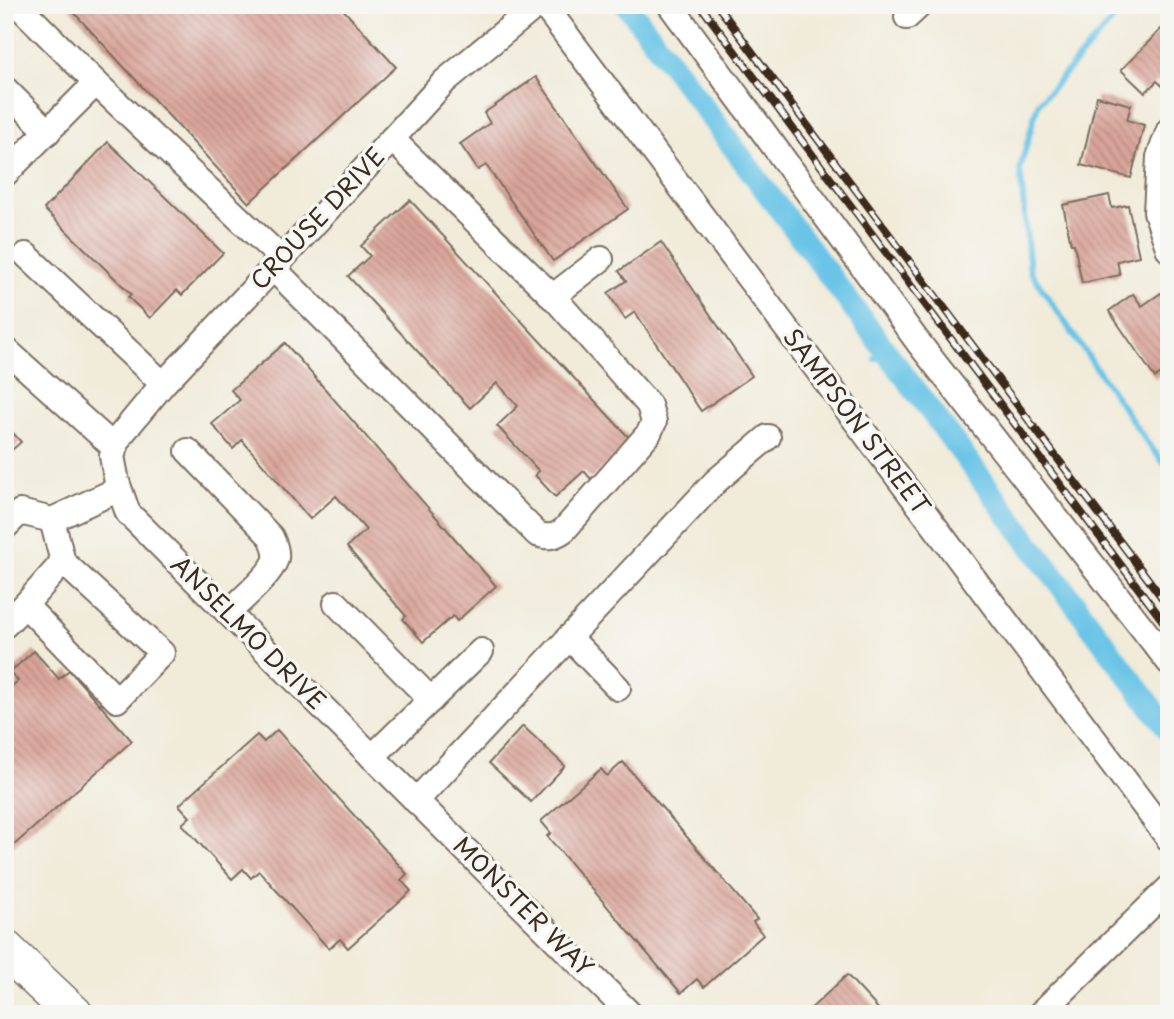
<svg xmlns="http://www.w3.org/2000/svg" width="1174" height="1019" font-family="'Playpen Sans',sans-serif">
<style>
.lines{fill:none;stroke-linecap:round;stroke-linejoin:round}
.stream{stroke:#69c4e7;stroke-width:6}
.canal{stroke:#69c4e7;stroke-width:23}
.building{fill:url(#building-back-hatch)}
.minor-casing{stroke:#7b6e5f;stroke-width:28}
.highway-casing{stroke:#7b6e5f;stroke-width:40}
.minor{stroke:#fff;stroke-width:24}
.highway{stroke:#fff;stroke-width:37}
.rail-casing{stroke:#3b2a1e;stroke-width:8}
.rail{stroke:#f6f6f2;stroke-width:5;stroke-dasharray:16;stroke-linecap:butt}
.labels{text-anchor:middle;stroke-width:7;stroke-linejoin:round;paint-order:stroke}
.street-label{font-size:24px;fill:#3b2a1e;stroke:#f6f6f2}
</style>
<defs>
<pattern id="building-back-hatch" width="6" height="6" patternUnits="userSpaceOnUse" patternTransform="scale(1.75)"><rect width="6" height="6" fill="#daa49a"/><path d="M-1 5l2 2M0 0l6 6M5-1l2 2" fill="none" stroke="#b2867d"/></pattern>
</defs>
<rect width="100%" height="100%" fill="#f6f6f2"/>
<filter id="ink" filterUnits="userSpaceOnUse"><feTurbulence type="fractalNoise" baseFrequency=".0143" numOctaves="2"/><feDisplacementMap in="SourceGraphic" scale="14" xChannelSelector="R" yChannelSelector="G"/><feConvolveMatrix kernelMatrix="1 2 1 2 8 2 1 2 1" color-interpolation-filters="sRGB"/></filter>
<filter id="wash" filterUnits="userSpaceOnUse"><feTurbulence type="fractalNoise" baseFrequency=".00686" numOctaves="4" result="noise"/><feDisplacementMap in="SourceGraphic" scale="28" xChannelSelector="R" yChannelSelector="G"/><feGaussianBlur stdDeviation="1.57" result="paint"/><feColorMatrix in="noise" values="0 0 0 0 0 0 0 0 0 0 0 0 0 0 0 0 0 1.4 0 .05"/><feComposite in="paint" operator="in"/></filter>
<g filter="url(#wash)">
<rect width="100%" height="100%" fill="#f1ebd9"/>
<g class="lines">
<g class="stream">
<path d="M 1126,5 L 1038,104 L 1020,168 L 1030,271 L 1146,441 L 1169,470"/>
<path d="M 875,359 L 886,352"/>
</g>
<path class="canal" d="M 627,5 L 1169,730"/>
</g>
<g id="blocks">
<g class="building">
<path d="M 67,5 L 339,5 L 396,67 L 249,203 Z"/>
<path d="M 1169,21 L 1169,92 L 1157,81 L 1145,93 L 1121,70 Z"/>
<path d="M 536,77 L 628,209 L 553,261 L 486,165 L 478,170 L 460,144 L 490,123 L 484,113 Z"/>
<path d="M 1097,96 L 1131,105 L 1127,120 L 1144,125 L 1131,178 L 1081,165 Z"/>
<path d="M 108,142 L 223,253 L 182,295 L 177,290 L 150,318 L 128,297 L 131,294 L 44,209 Z"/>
<path d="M 1109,195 L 1112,208 L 1128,205 L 1139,256 L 1117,261 L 1120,275 L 1082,283 L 1074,244 L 1071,244 L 1063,205 Z"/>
<path d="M 410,200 L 632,441 L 591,479 L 584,471 L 555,497 L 535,475 L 539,471 L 497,426 L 518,406 L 497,383 L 470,408 L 348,276 L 370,256 L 361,246 Z"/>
<path d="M 661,242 L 752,376 L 701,411 L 635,312 L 625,319 L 608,293 L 626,281 L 619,271 Z"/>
<path d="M 1161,293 L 1169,305 L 1169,369 L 1155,378 L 1109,311 L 1133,294 L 1142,306 Z"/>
<path d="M 285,343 L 496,586 L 457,621 L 453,616 L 423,642 L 403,619 L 406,616 L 347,547 L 366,530 L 336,496 L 310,519 L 242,440 L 233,449 L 212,424 L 240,400 L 231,390 Z"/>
<path d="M 5,424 L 21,442 L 5,456 Z"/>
<path d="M 34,651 L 59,679 L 69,670 L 132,741 L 5,853 L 5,692 L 18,681 L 10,672 Z"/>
<path d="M 523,726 L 565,766 L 531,802 L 489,763 Z"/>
<path d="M 277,730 L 407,874 L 401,880 L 411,891 L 348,948 L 340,939 L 329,949 L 259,871 L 251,878 L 243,869 L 232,879 L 182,824 L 190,817 L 179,805 L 257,735 L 264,742 Z"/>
<path d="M 623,762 L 757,919 L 753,922 L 763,935 L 704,987 L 697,979 L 681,993 L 547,836 L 551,833 L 541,821 L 601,769 L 607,776 Z"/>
<path d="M 847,975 L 883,1014 L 805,1014 Z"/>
</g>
</g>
</g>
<g filter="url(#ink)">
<use href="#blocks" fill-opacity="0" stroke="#7b6e5f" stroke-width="2"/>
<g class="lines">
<defs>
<g id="minor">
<path d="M 18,5 L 96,83"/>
<path d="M 537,5 L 445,81 L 282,259 L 163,384 L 120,436 L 112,456 L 117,482 L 128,513 L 630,1014"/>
<path d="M 544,5 L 1169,839"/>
<path d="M 670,5 L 918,342 L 1169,662"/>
<path d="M 907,17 L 920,5"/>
<path d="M 5,89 L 48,132"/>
<path d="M 1169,130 L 1159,157 L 1156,212 L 1169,250"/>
<path d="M 5,174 L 96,83 L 282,259"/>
<path d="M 26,255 L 163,384"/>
<path d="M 273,268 L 360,355 L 537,534 C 548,538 554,537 564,530 L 649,433 L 654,422 L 649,405 L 557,301 L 392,139"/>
<path d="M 552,297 L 601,259"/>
<path d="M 5,349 L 115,448"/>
<path d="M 188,451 L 271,537 C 274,544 277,550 276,558 C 274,572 239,602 228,613"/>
<path d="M 5,527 L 20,512 L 52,520 L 119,489"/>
<path d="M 336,603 L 431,700"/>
<path d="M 25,605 L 63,562"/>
<path d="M 5,625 L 25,605 L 117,700 L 162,653 L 63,562 L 52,520"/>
<path d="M 569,637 L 618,688"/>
<path d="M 372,757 L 481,651"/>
<path d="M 416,801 L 715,482 L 768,437"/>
<path d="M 1040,1014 L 1169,888"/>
</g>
<path id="highway" d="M 5,949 L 74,1014"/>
</defs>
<use href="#minor" class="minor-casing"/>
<use href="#highway" class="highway-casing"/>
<use href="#minor" class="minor"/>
<use href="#highway" class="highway"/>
<defs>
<g id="rail">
<path d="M 700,5 L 1169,629"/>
<path d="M 717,5 L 1169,607"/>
</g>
</defs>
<use href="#rail" class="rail-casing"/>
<use href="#rail" class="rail"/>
</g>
</g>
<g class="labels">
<g class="street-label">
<text transform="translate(318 219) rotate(-47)" y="8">CROUSE DRIVE</text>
<text transform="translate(856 422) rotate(53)" y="8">SAMPSON STREET</text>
<text transform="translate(248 633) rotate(45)" y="8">ANSELMO DRIVE</text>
<text transform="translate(523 907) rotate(45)" y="8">MONSTER WAY</text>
</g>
</g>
<rect width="1174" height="1019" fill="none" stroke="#f6f6f2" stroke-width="28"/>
</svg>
